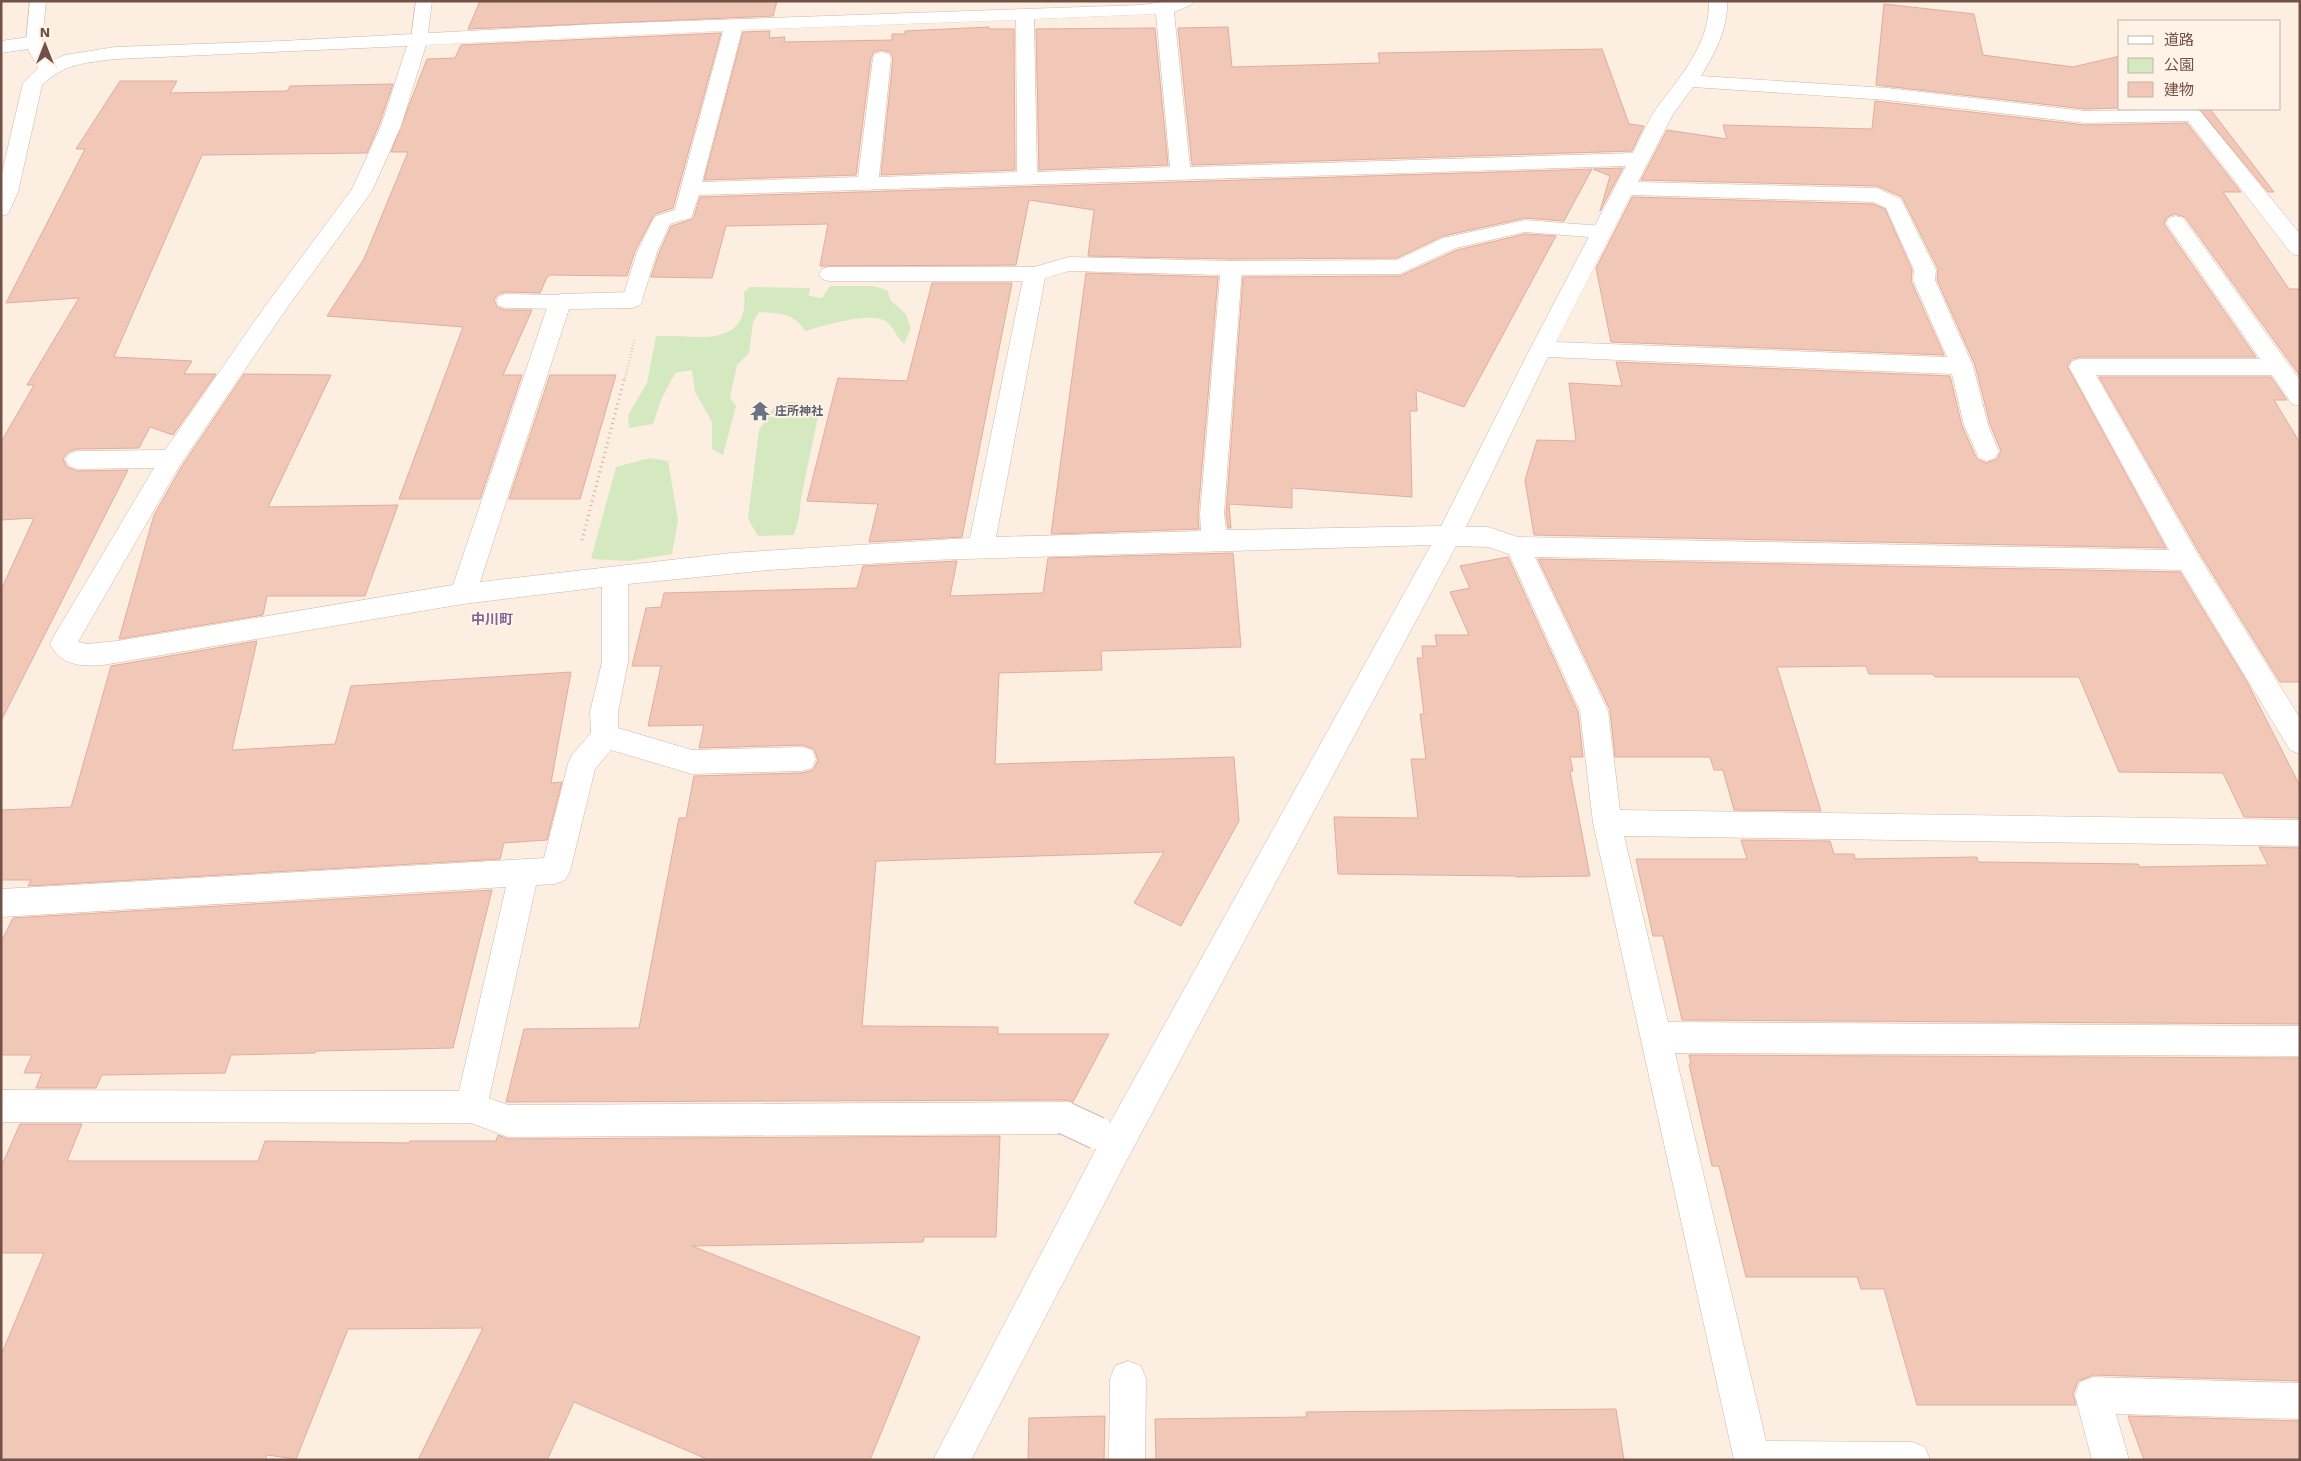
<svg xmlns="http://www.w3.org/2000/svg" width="2301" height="1461" font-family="'Work Sans','Noto Sans JP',sans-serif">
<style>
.green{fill:#d5e9c0}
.building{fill:#f1c8b8;stroke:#e3ac99}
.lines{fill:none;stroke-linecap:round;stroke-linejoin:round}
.lane-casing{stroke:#cfb6ab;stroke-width:1}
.street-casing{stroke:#cfb6ab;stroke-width:1}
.path-far1{stroke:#d5ab9c;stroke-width:2.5;stroke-dasharray:0.5 2.5;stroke-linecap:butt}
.path{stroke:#d5ab9c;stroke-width:3;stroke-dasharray:1 4;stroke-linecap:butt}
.lane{fill:#fff;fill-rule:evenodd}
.street{fill:#fff;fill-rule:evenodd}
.street-bridge-casing{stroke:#cfb6ab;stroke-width:34;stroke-linecap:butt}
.street-bridge{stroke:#fff;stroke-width:32}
.labels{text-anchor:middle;stroke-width:4;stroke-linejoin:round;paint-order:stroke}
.worship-label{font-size:12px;font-weight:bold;fill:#5b616d;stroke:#fff2e7;text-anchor:start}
.neighbourhood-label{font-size:14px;font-weight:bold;fill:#7f6496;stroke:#fff2e7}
</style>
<rect width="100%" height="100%" fill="#fceee1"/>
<g class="green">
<path d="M 830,286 L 873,286 L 887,290 L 891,301 L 906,314 L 911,328 L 904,344 C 896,338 895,327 885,321 C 871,311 822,326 805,331 C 793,312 780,314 759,312 L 753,322 L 749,353 L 737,365 L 730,398 L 736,406 L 723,455 L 712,449 L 712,422 L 695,392 L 692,370 L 675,373 L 661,400 L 653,424 L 629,428 L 628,415 L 647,383 L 656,336 C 693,334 750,352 744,292 L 750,287 L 810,288 L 809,296 L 822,298 Z"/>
<path d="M 787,402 L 810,403 L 819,412 L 801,498 L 799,517 L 794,535 L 758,536 L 748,519 L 759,430 L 774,407 Z"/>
<path d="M 650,458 L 668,461 L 678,520 L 672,554 L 628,561 L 591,559 L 616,467 Z"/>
</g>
<g class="building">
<path d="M 480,1 L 777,1 L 773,16 L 468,29 Z"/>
<path d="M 1884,4 L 1974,14 L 1983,55 L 2073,67 L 2120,56 L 2120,108 L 2085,109 L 1876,85 Z"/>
<path d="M 989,27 L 989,29 L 1014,29 L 1015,170 L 881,175 L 893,58 L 890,52 L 881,50 L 874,52 L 871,58 L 856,175 L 704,180 L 743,32 L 770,31 L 769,38 L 785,37 L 784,42 L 892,40 L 892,34 L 905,34 L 905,31 Z"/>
<path d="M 1228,27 L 1232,67 L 1380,63 L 1378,53 L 1602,49 L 1629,124 L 1644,126 L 1632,151 L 1192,165 L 1178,28 Z"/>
<path d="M 1155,28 L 1168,165 L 1039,170 L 1036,29 Z"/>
<path d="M 721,33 L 673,208 L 655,214 L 652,219 L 635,251 L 627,276 L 551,275 L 547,277 L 540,293 L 505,292 L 498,294 L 494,300 L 497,307 L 505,310 L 532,310 L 503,375 L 522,375 L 480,499 L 399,499 L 463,327 L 327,316 L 364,259 L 408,152 L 391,152 L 427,59 L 455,58 L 461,45 Z"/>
<path d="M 120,81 L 177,81 L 170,93 L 287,91 L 290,86 L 393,84 L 379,125 L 367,153 L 202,155 L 114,357 L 192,361 L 184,374 L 216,374 L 173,435 L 150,427 L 139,448 L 77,449 L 68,452 L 63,459 L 67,467 L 77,471 L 128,470 L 1,721 L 1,590 L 34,518 L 1,520 L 1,442 L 34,385 L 27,385 L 79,298 L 6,303 L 85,149 L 76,149 Z"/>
<path d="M 1875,101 L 2085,125 L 2187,123 L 2241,192 L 2223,192 L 2289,289 L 2300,289 L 2300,376 L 2185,217 L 2175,214 L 2167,217 L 2164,224 L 2256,357 L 2080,357 L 2072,359 L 2067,366 L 2166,548 L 1534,535 L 1525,480 L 1537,440 L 1576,441 L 1569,383 L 1622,386 L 1616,362 L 1950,376 L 1962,426 L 1977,459 L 1986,463 L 1997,459 L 2001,451 L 1990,424 L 1975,365 L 1937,280 L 1938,269 L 1902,197 L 1877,186 L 1641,180 L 1667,130 L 1727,139 L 1723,125 L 1872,129 Z"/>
<path d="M 2199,109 L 2210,109 L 2274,192 L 2268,192 Z"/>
<path d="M 1623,168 L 1600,211 L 1610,176 L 1593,169 Z"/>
<path d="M 1592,169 L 1564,221 L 1525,218 L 1443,236 L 1397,258 L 1231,259 L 1088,256 L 1094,210 L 1029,200 L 1016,265 L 820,266 L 828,224 L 726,226 L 712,278 L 651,277 L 659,253 L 671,226 L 693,219 L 700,197 Z"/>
<path d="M 1632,197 L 1873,204 L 1885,209 L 1912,270 L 1911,281 L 1944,355 L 1611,342 L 1596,268 Z"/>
<path d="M 1525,234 L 1556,236 L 1464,407 L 1416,390 L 1417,411 L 1410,411 L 1412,497 L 1292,488 L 1292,508 L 1229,504 L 1231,528 L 1228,528 L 1226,514 L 1243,277 L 1400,276 L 1457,250 Z"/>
<path d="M 1086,273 L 1218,277 L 1198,514 L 1199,529 L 1051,534 Z"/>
<path d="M 932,283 L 1012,283 L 962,537 L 869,542 L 878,504 L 807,501 L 838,378 L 907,381 Z"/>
<path d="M 244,374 L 331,375 L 268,507 L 398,505 L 365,596 L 267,596 L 263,615 L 119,639 L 154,515 L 182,466 Z"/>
<path d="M 550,375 L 616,375 L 580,499 L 509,499 Z"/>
<path d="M 2099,377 L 2271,377 L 2287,400 L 2274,400 L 2300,443 L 2300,682 L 2280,682 L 2199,552 Z"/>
<path d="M 1233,553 L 1241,647 L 1101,651 L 1102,670 L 999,673 L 995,764 L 1234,757 L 1239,821 L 1181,926 L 1134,903 L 1164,852 L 876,861 L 862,1026 L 998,1027 L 998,1034 L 1109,1034 L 1073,1102 L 1064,1100 L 506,1102 L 524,1029 L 639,1028 L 679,818 L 686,818 L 694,776 L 802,773 L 813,770 L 818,760 L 814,749 L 802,745 L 699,748 L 704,725 L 648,726 L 661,666 L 632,666 L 646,608 L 661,607 L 664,593 L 857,588 L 863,566 L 957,561 L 950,596 L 1043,593 L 1048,558 Z"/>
<path d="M 1508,557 L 1578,712 L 1583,757 L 1570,757 L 1573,771 L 1570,771 L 1590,876 L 1516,877 L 1516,876 L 1338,874 L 1334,817 L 1418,818 L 1411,759 L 1426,759 L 1420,714 L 1424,714 L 1417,658 L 1423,658 L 1422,646 L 1437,646 L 1435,635 L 1469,635 L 1450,592 L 1470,588 L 1460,566 Z"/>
<path d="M 1538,559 L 2180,572 L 2247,682 L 2300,786 L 2300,818 L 2244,817 L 2223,773 L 2119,772 L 2079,677 L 1935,677 L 1933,674 L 1869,674 L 1866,666 L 1777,667 L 1821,811 L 1734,810 L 1723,770 L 1714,770 L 1710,757 L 1615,757 L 1610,710 Z"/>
<path d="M 257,641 L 232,750 L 335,744 L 351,686 L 571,672 L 551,783 L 562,782 L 547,840 L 504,843 L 500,859 L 28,886 L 31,880 L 1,880 L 1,810 L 71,807 L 111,666 Z"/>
<path d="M 1741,840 L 1830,841 L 1834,854 L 1854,854 L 1855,859 L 1977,857 L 1978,862 L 2138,864 L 2140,867 L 2268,865 L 2259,847 L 2300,848 L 2300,1024 L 1682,1020 L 1663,936 L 1653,936 L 1636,859 L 1747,859 Z"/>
<path d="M 492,890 L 453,1048 L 316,1051 L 315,1053 L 231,1055 L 225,1073 L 102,1075 L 96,1088 L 36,1088 L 42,1073 L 24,1073 L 32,1055 L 1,1055 L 1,942 L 13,918 Z"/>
<path d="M 1689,1055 L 2300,1058 L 2300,1381 L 2093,1375 L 2078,1381 L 2073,1394 L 2076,1405 L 1917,1405 L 1884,1289 L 1861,1289 L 1857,1277 L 1746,1277 L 1719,1166 L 1712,1166 L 1689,1064 L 1691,1064 Z"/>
<path d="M 20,1124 L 82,1124 L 67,1161 L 258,1161 L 265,1141 L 409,1143 L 410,1141 L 496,1141 L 498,1135 L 508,1139 L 1000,1136 L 996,1237 L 924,1237 L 923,1242 L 692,1246 L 920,1337 L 870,1460 L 709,1460 L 574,1402 L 547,1460 L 418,1460 L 483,1328 L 348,1329 L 296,1459 L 267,1455 L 265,1460 L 1,1460 L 1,1355 L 44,1253 L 1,1253 L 1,1167 Z"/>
<path d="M 1616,1409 L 1624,1460 L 1156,1460 L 1155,1419 L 1307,1417 L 1306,1412 Z"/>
<path d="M 1105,1416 L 1104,1460 L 1028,1460 L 1029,1418 Z"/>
<path d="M 2128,1416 L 2300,1421 L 2300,1460 L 2144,1460 Z"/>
</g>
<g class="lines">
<defs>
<g id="lane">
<path d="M 30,1 L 46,1 L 42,42 L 40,46 L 28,46 L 26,42 Z"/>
<path d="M 416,1 L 432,1 L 427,39 L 425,43 L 413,43 L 411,39 Z"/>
<path d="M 684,207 L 691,209 L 693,213 L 691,217 L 670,224 L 657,252 L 642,300 L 639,305 L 632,307 L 625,305 L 622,300 L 637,252 L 653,220 L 656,216 Z"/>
<path d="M 1525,220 L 1602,226 L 1609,228 L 1612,232 L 1609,236 L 1602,238 L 1525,232 L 1456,248 L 1400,274 L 1231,275 L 1224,273 L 1221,268 L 1224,263 L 1231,261 L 1397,260 L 1443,238 Z"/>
<path d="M 829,267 L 1035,267 L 1042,269 L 1045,274 L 1042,279 L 1035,281 L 829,281 L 822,279 L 819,274 L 822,269 Z"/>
<path d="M 506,294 L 560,295 L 567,297 L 570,302 L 567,307 L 560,309 L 506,308 L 499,306 L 496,301 L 499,296 Z"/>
</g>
<g id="street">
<path d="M 1170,1 L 1194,1 L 1191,5 L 1174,12 L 1190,167 L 1633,153 C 1640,139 1647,122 1656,109 C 1680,76 1710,45 1709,1 L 1727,1 C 1728,29 1715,53 1701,76 L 1887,88 L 2085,111 L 2193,109 L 2200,111 L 2300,234 L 2300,256 L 2292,254 L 2188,121 L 2085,123 L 1887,100 L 1693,87 L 1673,114 L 1638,182 L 1877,188 L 1901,199 L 1936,270 L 1935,280 L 1973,366 L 1988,425 L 1999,452 L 1995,458 L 1987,461 L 1979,458 L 1964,425 L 1952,374 L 1548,357 L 1466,527 L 1488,527 L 1518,537 L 2169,550 L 2069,367 L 2072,361 L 2080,359 L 2260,359 L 2166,223 L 2169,218 L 2176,216 L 2183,218 L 2300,380 L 2300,406 L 2292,404 L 2272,375 L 2096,375 L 2197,553 L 2300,718 L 2300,754 L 2290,750 L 2181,570 L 1535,557 L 1608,711 L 1620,810 L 2300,820 L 2300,846 L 1624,836 L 1668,1022 L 2300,1026 L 2300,1056 L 1675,1053 L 1766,1441 L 1912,1442 L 1925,1447 L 1930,1460 L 1734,1460 L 1593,823 L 1580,711 L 1509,554 L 1488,547 L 1456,546 L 1130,1154 L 971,1460 L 933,1460 L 1106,1130 L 1431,545 L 931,560 L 769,570 L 628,584 L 628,662 L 618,712 L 618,728 L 692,750 L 802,747 L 812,750 L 816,759 L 812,768 L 802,771 L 692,774 L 611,750 L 595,769 L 570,871 L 565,880 L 555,884 L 536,885 L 489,1098 L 508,1105 L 1065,1102 L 1076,1107 L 1081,1118 L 1076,1129 L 1065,1134 L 508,1137 L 471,1123 L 1,1122 L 1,1090 L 459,1091 L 506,887 L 1,917 L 1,889 L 544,858 L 568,764 L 572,755 L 591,733 L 590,712 L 602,662 L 602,587 L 463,604 L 103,665 C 81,667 60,665 50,644 L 54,636 L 154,468 L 77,469 L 69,466 L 65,460 L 69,454 L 77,451 L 165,450 L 266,305 L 352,189 L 381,126 L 407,46 L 115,59 C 85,63 65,63 42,85 L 18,192 L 8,214 L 1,216 L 1,177 L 23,83 L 38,68 L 28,49 L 1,53 L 1,41 L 34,36 L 41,38 L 53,60 L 65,55 L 115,47 L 282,41 L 598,24 L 1141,5 ZM 1156,14 L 1170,167 L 1037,172 L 1034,19 ZM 1016,20 L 1017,172 L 879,177 L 891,58 L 889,54 L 882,52 L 875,54 L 873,58 L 858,177 L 702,182 L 742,30 ZM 723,31 L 674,213 L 677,218 L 684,220 L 691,218 L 699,195 L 1626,166 L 1530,349 L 1441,526 L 1226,530 L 1224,514 L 1242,268 L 1239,263 L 1231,261 L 1069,257 L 1027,269 L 1024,274 L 970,538 L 731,553 L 480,582 L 569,309 L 632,308 L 640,305 L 643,300 L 640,295 L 632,292 L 560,294 L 552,297 L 549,302 L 453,585 L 117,641 L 87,644 L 78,642 L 180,465 L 282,315 L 372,191 L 401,126 L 426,45 ZM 1631,195 L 1873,202 L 1886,208 L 1914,270 L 1913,280 L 1947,357 L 1556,342 ZM 1069,271 L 1220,275 L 1200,514 L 1201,531 L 996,537 L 1045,278 Z"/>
<path d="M 1128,1361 L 1141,1366 L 1146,1379 L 1145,1460 L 1109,1460 L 1110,1379 L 1115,1366 Z"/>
<path d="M 2093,1377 L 2300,1383 L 2300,1419 L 2116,1414 L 2129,1460 L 2092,1460 L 2075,1395 L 2080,1382 Z"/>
</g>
</defs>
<use href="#lane" class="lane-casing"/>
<use href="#street" class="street-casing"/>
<path class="path-far1" d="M 625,378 L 635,338"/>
<path class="path" d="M 582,540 L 625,376"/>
<use href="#lane" class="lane"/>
<use href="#street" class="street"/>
<defs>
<path id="street-bridge" d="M 1065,1118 L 1097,1133"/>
</defs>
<use href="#street-bridge" class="street-bridge-casing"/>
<use href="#street-bridge" class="street-bridge"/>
</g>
<defs>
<symbol id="temple-bare" viewBox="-9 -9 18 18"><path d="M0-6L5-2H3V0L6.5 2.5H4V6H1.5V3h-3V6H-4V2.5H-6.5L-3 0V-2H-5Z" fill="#6b7280" stroke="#fff2e7" stroke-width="2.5" paint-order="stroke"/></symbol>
</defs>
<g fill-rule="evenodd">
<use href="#temple-bare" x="746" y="397" width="28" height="28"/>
</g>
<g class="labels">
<g class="worship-label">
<text x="775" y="415">庄所神社</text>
</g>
<g class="neighbourhood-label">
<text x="492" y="624">中川町</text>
</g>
</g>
<rect width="2301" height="1461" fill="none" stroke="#725248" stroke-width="5"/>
<rect x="2118" y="20" width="162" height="90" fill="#fff2e7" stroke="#c7b2a7"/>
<rect x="2128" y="36" width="25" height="8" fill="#ffffff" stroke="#c7b2a7"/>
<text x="2164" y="45" font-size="15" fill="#725248">道路</text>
<rect x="2128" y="58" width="25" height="15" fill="#d5e9c0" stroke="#c7b2a7"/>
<text x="2164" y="70" font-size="15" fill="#725248">公園</text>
<rect x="2128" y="82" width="25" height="15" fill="#f1c8b8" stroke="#c7b2a7"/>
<text x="2164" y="95" font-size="15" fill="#725248">建物</text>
<g transform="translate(45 45)" stroke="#fff2e7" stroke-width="4" paint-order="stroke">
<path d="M0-4L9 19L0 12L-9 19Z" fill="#725248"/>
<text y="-8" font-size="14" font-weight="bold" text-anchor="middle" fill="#725248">N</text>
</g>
</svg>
